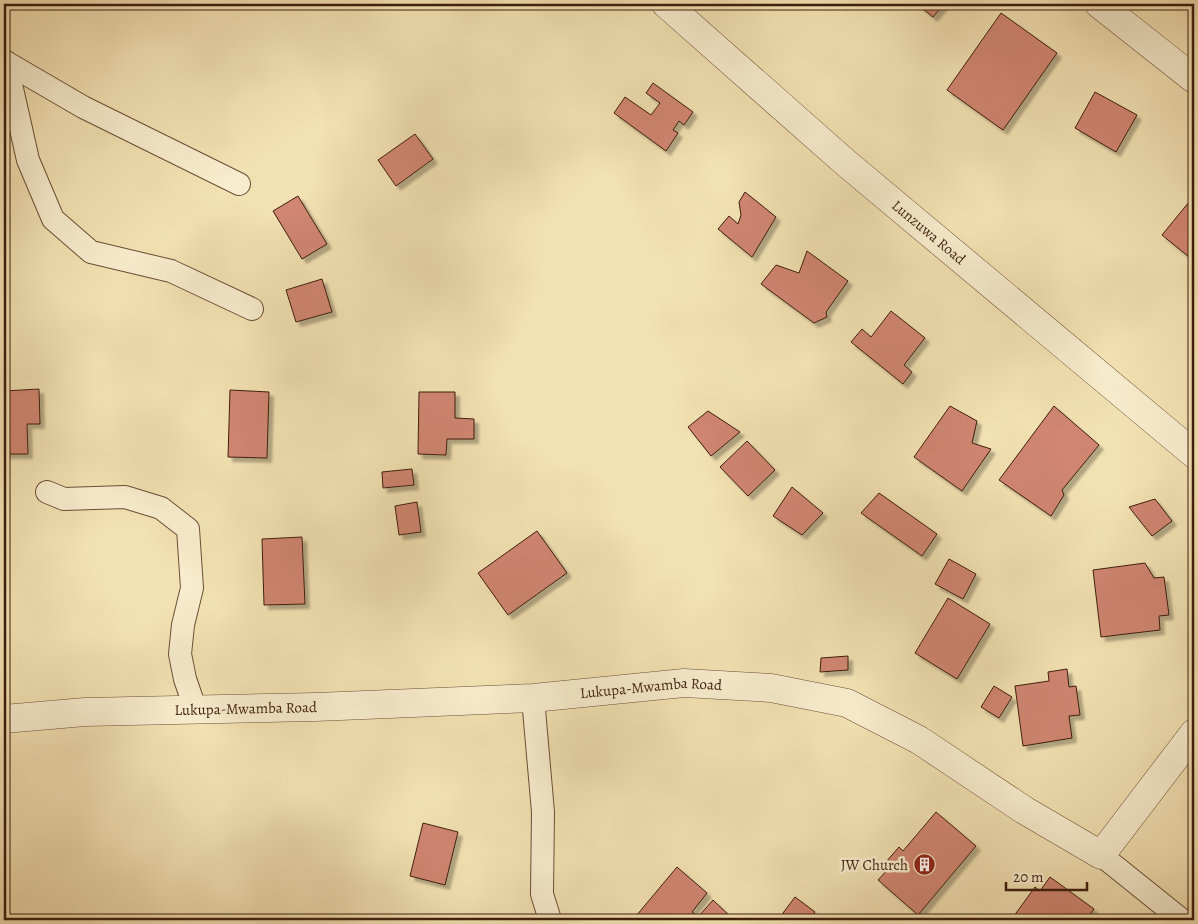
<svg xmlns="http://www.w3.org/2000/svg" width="1198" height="924" font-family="Alegreya,serif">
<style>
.building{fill:#d08671;stroke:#3e1d0d;filter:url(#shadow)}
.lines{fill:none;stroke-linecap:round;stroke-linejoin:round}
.minor-casing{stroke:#6b4e36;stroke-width:24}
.tertiary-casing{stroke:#6b4e36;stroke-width:29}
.minor{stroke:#f7eccd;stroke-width:22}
.tertiary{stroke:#f7eccd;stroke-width:28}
.labels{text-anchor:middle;stroke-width:5;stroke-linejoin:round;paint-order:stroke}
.street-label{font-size:15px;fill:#3e1d0d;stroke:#f7eccd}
.poi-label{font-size:15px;fill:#3e1d0d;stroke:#f7eccd;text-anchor:end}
</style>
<defs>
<filter id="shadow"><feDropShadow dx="4.5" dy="4.5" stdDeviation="1" flood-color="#0004"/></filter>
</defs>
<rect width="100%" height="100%" fill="#f2e1b2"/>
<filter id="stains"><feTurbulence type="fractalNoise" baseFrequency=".004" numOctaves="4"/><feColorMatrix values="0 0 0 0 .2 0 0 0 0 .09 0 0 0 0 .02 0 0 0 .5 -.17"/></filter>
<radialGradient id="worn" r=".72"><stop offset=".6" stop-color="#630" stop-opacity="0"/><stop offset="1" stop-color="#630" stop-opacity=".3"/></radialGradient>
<g class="building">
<path d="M 917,4 L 944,4 L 933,17 Z"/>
<path d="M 1001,13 L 1057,53 L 1003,130 L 947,90 Z"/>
<path d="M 653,83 L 693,112 L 684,125 L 679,121 L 673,130 L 678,133 L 666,151 L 614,113 L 625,97 L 651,115 L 660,103 L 646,93 Z"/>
<path d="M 1095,92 L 1137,115 L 1116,152 L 1075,128 Z"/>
<path d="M 415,134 L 433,159 L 396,186 L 378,160 Z"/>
<path d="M 745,192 L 776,217 L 752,257 L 718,229 L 729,216 L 738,224 L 741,215 L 739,202 Z"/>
<path d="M 298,196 L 327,244 L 302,259 L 273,211 Z"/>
<path d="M 1194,196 L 1194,261 L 1162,235 Z"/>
<path d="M 807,251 L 848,281 L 826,312 L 827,317 L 814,323 L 761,284 L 776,265 L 799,273 Z"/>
<path d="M 322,279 L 332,312 L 296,322 L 286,290 Z"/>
<path d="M 891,311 L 925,338 L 904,365 L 912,372 L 903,384 L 851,342 L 862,329 L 871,337 Z"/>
<path d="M 39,389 L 40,424 L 27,424 L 28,454 L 4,454 L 4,391 Z"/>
<path d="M 230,390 L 269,392 L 267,458 L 228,457 Z"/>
<path d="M 419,392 L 455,392 L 455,418 L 474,419 L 474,439 L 447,439 L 446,455 L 418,454 Z"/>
<path d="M 950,406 L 977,421 L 972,443 L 991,449 L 962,491 L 914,457 Z"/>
<path d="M 1054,406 L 1099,445 L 1062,490 L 1064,495 L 1051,516 L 999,480 Z"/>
<path d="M 708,411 L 740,432 L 711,456 L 688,427 Z"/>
<path d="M 747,441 L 775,470 L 748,496 L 720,467 Z"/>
<path d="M 412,469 L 414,485 L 383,488 L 382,472 Z"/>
<path d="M 792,487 L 823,513 L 802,535 L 773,516 Z"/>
<path d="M 879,493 L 937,534 L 922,556 L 861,513 Z"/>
<path d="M 1155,499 L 1172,521 L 1152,536 L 1129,507 Z"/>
<path d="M 417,502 L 421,532 L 399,535 L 395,506 Z"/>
<path d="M 537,531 L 567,573 L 508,615 L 478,573 Z"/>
<path d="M 302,537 L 305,604 L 264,605 L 262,539 Z"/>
<path d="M 949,559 L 976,574 L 963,599 L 935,584 Z"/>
<path d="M 1145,563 L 1154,578 L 1164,577 L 1169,615 L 1159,616 L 1160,630 L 1101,637 L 1093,570 Z"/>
<path d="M 948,598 L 990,624 L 957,679 L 915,653 Z"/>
<path d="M 848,656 L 848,670 L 820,672 L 821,658 Z"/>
<path d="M 1067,669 L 1069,687 L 1076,686 L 1080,715 L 1069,716 L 1072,738 L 1023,746 L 1015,686 L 1049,681 L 1048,672 Z"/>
<path d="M 994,686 L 1012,697 L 999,718 L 981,707 Z"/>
<path d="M 936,812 L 976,846 L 918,915 L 878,880 L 890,867 L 885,863 L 899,847 L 903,851 Z"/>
<path d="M 423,823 L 458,832 L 445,885 L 410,876 Z"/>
<path d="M 677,867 L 707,893 L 692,912 L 698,917 L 713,900 L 734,920 L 641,920 L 636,916 Z"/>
<path d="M 1050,877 L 1094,909 L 1086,920 L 1011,920 L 1035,887 L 1040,891 Z"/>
<path d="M 795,897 L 815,912 L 808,920 L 792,920 L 783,913 Z"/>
</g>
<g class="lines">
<defs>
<g id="minor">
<path d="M 4,61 L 83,107 L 239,184"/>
<path d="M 6,62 L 28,160 L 53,219 L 91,252 L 171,271 L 252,309"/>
<path d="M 47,492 L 64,499 L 125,497 L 161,508 L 188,529 L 192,588 L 183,625 L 180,654 L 185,679 L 196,711"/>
<path d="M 533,698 L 543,812 L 542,894 L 550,920"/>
<path d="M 1101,855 L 1182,920"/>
</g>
<g id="tertiary">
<path id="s1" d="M 666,4 L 846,163 L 1194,454"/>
<path d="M 1099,4 L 1194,79"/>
<path id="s2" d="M 4,719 L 85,712 L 316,707 L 533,698 L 684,683 L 771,688 L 847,703 L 919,740 L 1024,810 L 1101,855 L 1194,733"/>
</g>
</defs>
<use href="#minor" class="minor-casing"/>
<use href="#tertiary" class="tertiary-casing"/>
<use href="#minor" class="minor"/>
<use href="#tertiary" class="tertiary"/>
</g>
<defs>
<symbol id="building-disc" viewBox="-11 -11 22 22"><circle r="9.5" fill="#8f2418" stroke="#f7eccd"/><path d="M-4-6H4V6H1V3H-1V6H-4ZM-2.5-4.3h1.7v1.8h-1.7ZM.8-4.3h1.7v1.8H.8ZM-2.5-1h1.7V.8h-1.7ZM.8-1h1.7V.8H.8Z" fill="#fff"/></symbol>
</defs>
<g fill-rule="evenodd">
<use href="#building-disc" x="912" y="852" width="25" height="25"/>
</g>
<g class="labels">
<g class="street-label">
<text dy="5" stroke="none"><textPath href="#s1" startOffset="348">Lunzuwa Road</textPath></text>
<text dy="5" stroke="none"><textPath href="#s2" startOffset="648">Lukupa-Mwamba Road</textPath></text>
<text dy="5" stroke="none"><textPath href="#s2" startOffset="242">Lukupa-Mwamba Road</textPath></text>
</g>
<g class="poi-label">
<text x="908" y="870">JW Church</text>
</g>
</g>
<rect width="1198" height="924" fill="none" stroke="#f2e1b2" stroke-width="20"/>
<rect x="5" y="5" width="1188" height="914" fill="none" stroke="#3e1d0d" stroke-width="2.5"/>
<rect x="10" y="10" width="1178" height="904" fill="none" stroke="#3e1d0d"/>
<path d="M1006 882v8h81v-8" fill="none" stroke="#3e1d0d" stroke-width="2.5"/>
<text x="1013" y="882" font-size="15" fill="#3e1d0d" stroke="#f7eccd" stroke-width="4" paint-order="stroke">20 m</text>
<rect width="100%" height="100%" filter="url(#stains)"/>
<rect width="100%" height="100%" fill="url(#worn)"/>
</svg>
